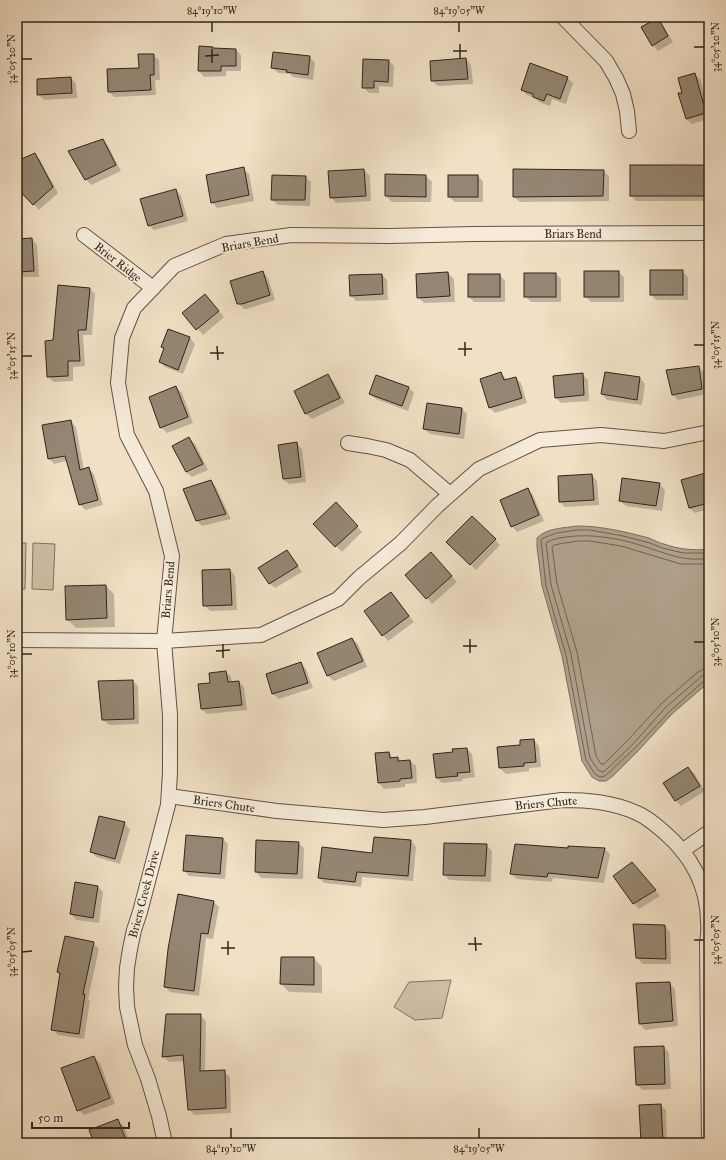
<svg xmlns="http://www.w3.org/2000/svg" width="726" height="1160" font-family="'IM FELL Great Primer',serif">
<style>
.green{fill:#d0c0a8;stroke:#807261}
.water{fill:#b0a08b;stroke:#7d6e5e}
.shadow{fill:#0003}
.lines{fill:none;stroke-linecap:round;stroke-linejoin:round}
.shore{stroke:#706252;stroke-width:1}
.building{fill:#958673;stroke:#31241a}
.minor-casing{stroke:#615345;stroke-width:16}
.minor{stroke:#f6ebd9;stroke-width:14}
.ticks{fill:none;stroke:#31241a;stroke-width:1.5}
.labels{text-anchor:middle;stroke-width:3.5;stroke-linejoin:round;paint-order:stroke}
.street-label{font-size:12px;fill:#31241a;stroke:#f6ebd9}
.neatline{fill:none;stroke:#31241a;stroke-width:1.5}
.ticks-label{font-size:10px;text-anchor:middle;fill:#31241a}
</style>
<rect width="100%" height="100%" fill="#f1e0c5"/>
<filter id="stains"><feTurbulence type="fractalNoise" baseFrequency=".005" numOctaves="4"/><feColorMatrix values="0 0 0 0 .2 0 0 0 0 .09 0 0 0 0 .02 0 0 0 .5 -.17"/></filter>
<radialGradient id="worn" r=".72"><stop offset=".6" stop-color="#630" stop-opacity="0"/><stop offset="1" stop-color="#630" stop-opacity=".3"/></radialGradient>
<g class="green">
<path d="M 17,543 L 26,543 L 25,589 L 17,589 Z"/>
<path d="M 33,543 L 55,544 L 53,590 L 32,589 Z"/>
<path d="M 451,980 L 442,1018 L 415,1020 L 394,1007 L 409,982 Z"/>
</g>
<path class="water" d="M 577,526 C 602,526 626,532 649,538 C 654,540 659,543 664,544 C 678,549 694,551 709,549 L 709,682 L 672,714 L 639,750 L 613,776 L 606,781 L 599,781 L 592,777 L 582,761 L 562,656 L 542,586 L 537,547 L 537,538 C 546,528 564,528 577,526 Z"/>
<g class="shadow">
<path d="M 658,19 L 663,25 L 673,42 L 658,51 L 653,45 Z"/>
<path d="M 200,47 L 236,50 L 241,55 L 241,71 L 226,71 L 226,76 L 204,77 L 199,71 Z"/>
<path d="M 153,55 L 159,60 L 160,80 L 155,80 L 156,95 L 114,97 L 109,91 L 140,69 Z"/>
<path d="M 310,57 L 315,63 L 313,80 L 293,77 L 290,74 L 278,73 L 272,67 Z"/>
<path d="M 466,59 L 471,65 L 473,84 L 438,86 L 432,81 Z"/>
<path d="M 389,61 L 394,66 L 393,87 L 379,86 L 379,93 L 369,93 L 363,87 Z"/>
<path d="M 694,74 L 700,79 L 709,111 L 709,119 L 692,124 L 686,119 L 683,93 Z"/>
<path d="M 71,78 L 76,84 L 77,98 L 44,100 L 38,94 Z"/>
<path d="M 567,78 L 573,83 L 566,104 L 552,99 L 550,106 L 539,102 L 535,98 L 527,95 L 522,90 Z"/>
<path d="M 103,140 L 108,146 L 121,171 L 91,185 L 86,179 Z"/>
<path d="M 35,154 L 40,160 L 58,193 L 39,210 L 17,187 L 17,162 Z"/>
<path d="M 709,166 L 709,201 L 636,201 L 631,196 Z"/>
<path d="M 243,169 L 249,174 L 254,201 L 217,208 L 212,202 Z"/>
<path d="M 364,170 L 370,176 L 371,201 L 336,203 L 331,197 Z"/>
<path d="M 603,171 L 609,176 L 609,201 L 520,202 L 514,197 Z"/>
<path d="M 386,175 L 426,176 L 432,182 L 431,202 L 392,202 L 386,196 Z"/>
<path d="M 478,176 L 483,181 L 483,202 L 455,202 L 449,197 Z"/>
<path d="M 305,177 L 311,182 L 310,206 L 278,205 L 272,200 Z"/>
<path d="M 176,190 L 181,196 L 188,221 L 154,230 L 148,225 Z"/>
<path d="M 32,239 L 37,245 L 39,277 L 17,277 L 17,240 Z"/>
<path d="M 682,271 L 688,277 L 688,300 L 656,300 L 651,295 Z"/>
<path d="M 263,272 L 268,278 L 275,300 L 247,309 L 244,309 L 238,303 Z"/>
<path d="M 618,272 L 624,277 L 624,302 L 591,302 L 585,296 Z"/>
<path d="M 448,273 L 454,279 L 455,302 L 424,303 L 418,297 Z"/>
<path d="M 556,274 L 561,279 L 561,302 L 531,302 L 525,296 Z"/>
<path d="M 382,275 L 387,280 L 388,300 L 356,301 L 351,295 Z"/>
<path d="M 500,275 L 505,281 L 505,302 L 474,302 L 469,297 Z"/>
<path d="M 59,286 L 90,289 L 95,294 L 92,335 L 83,335 L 85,366 L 73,367 L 73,381 L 54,382 L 48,377 L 54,341 Z"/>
<path d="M 210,301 L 224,317 L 203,335 L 184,313 Z"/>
<path d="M 168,330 L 190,338 L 195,344 L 183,374 L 165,367 L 160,362 L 165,350 L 162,347 Z"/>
<path d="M 698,367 L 704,372 L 707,394 L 678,400 L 673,395 L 667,371 Z"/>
<path d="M 501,373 L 507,380 L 515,378 L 521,383 L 527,403 L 495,413 L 490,408 Z"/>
<path d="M 582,374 L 588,380 L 589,401 L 561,403 L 556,398 Z"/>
<path d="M 328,375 L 333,381 L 345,403 L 312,419 L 306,414 L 295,392 Z"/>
<path d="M 377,376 L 409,388 L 414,393 L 408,411 L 376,399 L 370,394 Z"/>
<path d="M 640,378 L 645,384 L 642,405 L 607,400 L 602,394 Z"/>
<path d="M 176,387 L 182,393 L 193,423 L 167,433 L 161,427 Z"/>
<path d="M 462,409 L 467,414 L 464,439 L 430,434 L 424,429 Z"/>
<path d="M 71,421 L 76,427 L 84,470 L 88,468 L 94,474 L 103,505 L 85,510 L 80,504 L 67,461 L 54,464 L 49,458 Z"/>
<path d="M 189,438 L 195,444 L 208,470 L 192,477 L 186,472 Z"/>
<path d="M 296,443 L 302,449 L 306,482 L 289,484 L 283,479 Z"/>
<path d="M 709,473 L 709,509 L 695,513 L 689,508 Z"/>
<path d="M 592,475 L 597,481 L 599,505 L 565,507 L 560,502 Z"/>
<path d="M 211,481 L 216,487 L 231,519 L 202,526 L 196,520 Z"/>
<path d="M 659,484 L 665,490 L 662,511 L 626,506 L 620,501 Z"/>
<path d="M 528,489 L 533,495 L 544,521 L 517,532 L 512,526 Z"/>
<path d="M 335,504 L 362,532 L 342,552 L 314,524 Z"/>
<path d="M 472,517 L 500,545 L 476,570 L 448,542 Z"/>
<path d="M 287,551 L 292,557 L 302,572 L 275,588 L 269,583 Z"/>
<path d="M 436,559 L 457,582 L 432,604 L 427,598 Z"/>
<path d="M 230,570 L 235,576 L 237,610 L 210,611 L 204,605 Z"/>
<path d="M 106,586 L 114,594 L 115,627 L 76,628 L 67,619 Z"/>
<path d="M 391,593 L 396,598 L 414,622 L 388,641 L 383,635 Z"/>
<path d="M 352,639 L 358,644 L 367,667 L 334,681 L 328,676 L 319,653 Z"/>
<path d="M 301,663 L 306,669 L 313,688 L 279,699 L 273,694 L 267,674 Z"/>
<path d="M 226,672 L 231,677 L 232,683 L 239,682 L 244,687 L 247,710 L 207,714 L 202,709 L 211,684 Z"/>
<path d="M 133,681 L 138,686 L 139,724 L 109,725 L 103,719 Z"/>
<path d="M 534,740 L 539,746 L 541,767 L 529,768 L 529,771 L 506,774 L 500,768 L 498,748 L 522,746 Z"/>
<path d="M 467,749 L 472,754 L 475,777 L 462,779 L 463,781 L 442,783 L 437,778 L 454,752 Z"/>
<path d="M 709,751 L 709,764 L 703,756 Z"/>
<path d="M 389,753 L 394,759 L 398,758 L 401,761 L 410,761 L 416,766 L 417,783 L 405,784 L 405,787 L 384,789 L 379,783 L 376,754 Z"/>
<path d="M 688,768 L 694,773 L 705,791 L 681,806 L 676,801 L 664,783 Z"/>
<path d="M 124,823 L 130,829 L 120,864 L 96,857 L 91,851 Z"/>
<path d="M 223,839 L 228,844 L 225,879 L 189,876 L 184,870 Z"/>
<path d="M 411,841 L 416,847 L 413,881 L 362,877 L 361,887 L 324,883 L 319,877 L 373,854 Z"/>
<path d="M 298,843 L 304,848 L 303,879 L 261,878 L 256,872 Z"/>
<path d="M 486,845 L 492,851 L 491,882 L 449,880 L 444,874 Z"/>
<path d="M 569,849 L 605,849 L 610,854 L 604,883 L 553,878 L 552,882 L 517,879 L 511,874 Z"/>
<path d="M 638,869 L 660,896 L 639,909 L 634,903 Z"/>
<path d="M 75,884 L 98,887 L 103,892 L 99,923 L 76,920 L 71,914 Z"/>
<path d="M 213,901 L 219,907 L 213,939 L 206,938 L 199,996 L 170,992 L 165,987 Z"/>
<path d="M 665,926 L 670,932 L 671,964 L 643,964 L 637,958 Z"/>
<path d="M 93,943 L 99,949 L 88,999 L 90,1001 L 84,1039 L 58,1035 L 52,1029 L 61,975 L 58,972 Z"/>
<path d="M 314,958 L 322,967 L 322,993 L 289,992 L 281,984 Z"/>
<path d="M 669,983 L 675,989 L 678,1026 L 645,1030 L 640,1024 L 637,984 Z"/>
<path d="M 200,1015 L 206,1021 L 205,1072 L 224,1071 L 230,1077 L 231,1113 L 194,1115 L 189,1109 L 184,1061 L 169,1062 L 163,1056 Z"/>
<path d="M 664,1047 L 669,1053 L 671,1089 L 642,1090 L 637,1084 Z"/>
<path d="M 94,1057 L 100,1063 L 115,1104 L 84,1115 L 78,1110 Z"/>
<path d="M 660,1105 L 666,1110 L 667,1143 L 642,1143 Z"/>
<path d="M 118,1121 L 124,1126 L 130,1143 L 95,1143 Z"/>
<path d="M 201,1138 L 238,1138 L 244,1143 L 201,1143 Z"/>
</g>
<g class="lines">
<g class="shore">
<path d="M 709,553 L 683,553 L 662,548 L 650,543 L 623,536 L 590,530 L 577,530 L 557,533 L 543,538 L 541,540 L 546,586 L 566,655 L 586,760 L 595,774 L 600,777 L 605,776 L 636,747 L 670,711 L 705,680 L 709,679"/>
<path d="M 709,558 C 686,562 670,555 649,548 C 624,539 592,533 566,537 C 560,538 551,539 546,543 L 551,585 L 571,654 L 590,758 L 598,770 L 603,772 L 607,769 L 633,744 L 666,707 L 702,676 L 709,674"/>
<path d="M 709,564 L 681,564 L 621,546 L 590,541 L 578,541 L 559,544 L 554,545 L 552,547 L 557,584 L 577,652 L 596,756 L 601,764 L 604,764 L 628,740 L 662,703 L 698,672 L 704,669 L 709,668"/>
</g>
</g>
<g class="building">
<path d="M 658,18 L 668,36 L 652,46 L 641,27 Z"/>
<path d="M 199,46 L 213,47 L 213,48 L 236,49 L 236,66 L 221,66 L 221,71 L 198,71 Z"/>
<path d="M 273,52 L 310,56 L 308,75 L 286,72 L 287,70 L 271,68 Z"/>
<path d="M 138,54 L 154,54 L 154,75 L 150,75 L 151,90 L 108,92 L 107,69 L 139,68 Z"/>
<path d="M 466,58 L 468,79 L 431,81 L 430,61 Z"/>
<path d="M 363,59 L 389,60 L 388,82 L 374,81 L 374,88 L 362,88 Z"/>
<path d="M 530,63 L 568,77 L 560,99 L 547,94 L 544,101 L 533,97 L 533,94 L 521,90 Z"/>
<path d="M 695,73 L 706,113 L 686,119 L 678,93 L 682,93 L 678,78 Z"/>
<path d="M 71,77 L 72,93 L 37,95 L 37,79 Z"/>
<path d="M 103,139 L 116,165 L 85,180 L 68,151 Z"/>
<path d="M 35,153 L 53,187 L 33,205 L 17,188 L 17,161 Z"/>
<rect x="630" y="165" width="79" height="31"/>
<path d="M 244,167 L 249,195 L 211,203 L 206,175 Z"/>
<path d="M 364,169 L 366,196 L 330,198 L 328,171 Z"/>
<path d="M 513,169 L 604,170 L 603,196 L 513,197 Z"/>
<path d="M 385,174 L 426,175 L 426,197 L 385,196 Z"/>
<path d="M 272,175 L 306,176 L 305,200 L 271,200 Z"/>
<rect x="448" y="175" width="30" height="22"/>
<path d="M 176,189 L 183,216 L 148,226 L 140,199 Z"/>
<path d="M 32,238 L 34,271 L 17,272 L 17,239 Z"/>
<rect x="650" y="270" width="33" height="25"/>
<path d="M 263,271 L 270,295 L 242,304 L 237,304 L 230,281 Z"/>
<rect x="584" y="271" width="35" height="26"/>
<path d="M 448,272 L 450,296 L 417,298 L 416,274 Z"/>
<rect x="524" y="273" width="32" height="24"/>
<path d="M 382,274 L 383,294 L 350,296 L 349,275 Z"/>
<rect x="468" y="274" width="32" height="23"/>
<path d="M 58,285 L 90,288 L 86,330 L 78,330 L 80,361 L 68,361 L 68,376 L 47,377 L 45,341 L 53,340 Z"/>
<path d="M 205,294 L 219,311 L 196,330 L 182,313 Z"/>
<path d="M 168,329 L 190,337 L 178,370 L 159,362 L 164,348 L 161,347 Z"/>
<path d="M 699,366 L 702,389 L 672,395 L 666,370 Z"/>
<path d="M 501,372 L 504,380 L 516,377 L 522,398 L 489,408 L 480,379 Z"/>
<path d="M 605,372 L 640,377 L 637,400 L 601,394 Z"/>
<path d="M 583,373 L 584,395 L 555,398 L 553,376 Z"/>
<path d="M 328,374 L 340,398 L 305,414 L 294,391 Z"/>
<path d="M 376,375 L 409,387 L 402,406 L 369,394 Z"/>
<path d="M 176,386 L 188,417 L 160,428 L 149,397 Z"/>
<path d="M 427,403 L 462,408 L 459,434 L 423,429 Z"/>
<path d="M 71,420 L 80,470 L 89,467 L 98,500 L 79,505 L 65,456 L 48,459 L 42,425 Z"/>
<path d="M 189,437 L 203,464 L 186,472 L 172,446 Z"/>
<path d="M 297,442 L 301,477 L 283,479 L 278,445 Z"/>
<path d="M 709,472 L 709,503 L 689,508 L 681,480 Z"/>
<path d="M 592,474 L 594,500 L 559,502 L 558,476 Z"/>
<path d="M 622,478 L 660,483 L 656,506 L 619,501 Z"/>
<path d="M 211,480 L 226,514 L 196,521 L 183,489 Z"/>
<path d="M 528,488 L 539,515 L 511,527 L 500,500 Z"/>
<path d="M 336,502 L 358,526 L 335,547 L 313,524 Z"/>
<path d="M 472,516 L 496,539 L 470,565 L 446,542 Z"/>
<path d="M 287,550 L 298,566 L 269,584 L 258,568 Z"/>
<path d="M 431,552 L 452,576 L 426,599 L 405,575 Z"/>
<path d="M 230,569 L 232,605 L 203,606 L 202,570 Z"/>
<path d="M 106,585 L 107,618 L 66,620 L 65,586 Z"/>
<path d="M 391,592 L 409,616 L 382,636 L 364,611 Z"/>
<path d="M 352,638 L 363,661 L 327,676 L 317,653 Z"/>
<path d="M 301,662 L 308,683 L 272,694 L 266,674 Z"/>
<path d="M 226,671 L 228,682 L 239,681 L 242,705 L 201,709 L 198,684 L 210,683 L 209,673 Z"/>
<path d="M 133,680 L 134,719 L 102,720 L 98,681 Z"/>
<path d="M 534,739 L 536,762 L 524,763 L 524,766 L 499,768 L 497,747 L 520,745 L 520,740 Z"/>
<path d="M 467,748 L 470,772 L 457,773 L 458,776 L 436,778 L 433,754 L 453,752 L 452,749 Z"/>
<path d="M 389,752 L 390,758 L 398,757 L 398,761 L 410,760 L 412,778 L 400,779 L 400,781 L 378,783 L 375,753 Z"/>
<path d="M 688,767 L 700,786 L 675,801 L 663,783 Z"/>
<path d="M 99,816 L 125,822 L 115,859 L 90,852 Z"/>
<path d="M 186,835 L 223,838 L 220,874 L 183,871 Z"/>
<path d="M 374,837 L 411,840 L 408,876 L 357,872 L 355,882 L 318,878 L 322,847 L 372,853 Z"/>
<path d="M 256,840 L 299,842 L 297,874 L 255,872 Z"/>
<path d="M 444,843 L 487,844 L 485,876 L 443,875 Z"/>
<path d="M 515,844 L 568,848 L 568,846 L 605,848 L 598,878 L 548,873 L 547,877 L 510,874 Z"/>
<path d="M 632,862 L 656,890 L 633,904 L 613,876 Z"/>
<path d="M 75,882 L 98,886 L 93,918 L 70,914 Z"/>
<path d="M 178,894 L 214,901 L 208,934 L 201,933 L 194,991 L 164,987 L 168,949 Z"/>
<path d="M 633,924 L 665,925 L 666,959 L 636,958 Z"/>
<path d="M 65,936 L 94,942 L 83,994 L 85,994 L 79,1034 L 51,1030 L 60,973 L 57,972 Z"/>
<path d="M 281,957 L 314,957 L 314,985 L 280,984 Z"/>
<path d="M 670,982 L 673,1021 L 639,1024 L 636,983 Z"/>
<path d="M 166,1014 L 201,1014 L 200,1071 L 225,1070 L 226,1108 L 188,1110 L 183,1055 L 162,1057 Z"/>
<path d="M 664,1046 L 665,1084 L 636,1085 L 634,1047 Z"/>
<path d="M 94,1056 L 110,1098 L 77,1111 L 61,1068 Z"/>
<path d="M 661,1104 L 663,1142 L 641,1143 L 639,1105 Z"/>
<path d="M 118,1119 L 127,1143 L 94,1143 L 89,1130 Z"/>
</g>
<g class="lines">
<defs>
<g id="minor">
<path d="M 563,17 L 606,61 L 616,78 L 623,94 L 627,111 L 629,131"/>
<path d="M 84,235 L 153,288"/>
<path d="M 348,443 L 367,446 L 386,450 L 410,460 L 450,494"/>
<path d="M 17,640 L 164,641 L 261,635 L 338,599 L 359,578 L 401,543 L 437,506 L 479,469 L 540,440 L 601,435 L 664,441 L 709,432"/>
<path d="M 169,796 L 277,811 L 383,820 L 425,817 L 562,800 C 588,800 613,802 637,813 C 647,817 656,825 664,832 C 691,855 708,886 708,922 C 709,929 708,936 707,943 L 709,1143"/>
<path d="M 682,851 L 709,832"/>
<path d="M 165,1143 L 159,1116 L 148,1079 L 135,1045 L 127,1007 L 126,987 L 127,968 L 130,949 L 134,930 L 140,912 L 168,805 L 170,773 L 170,715 L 164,641 L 172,556 L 156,491 L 127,435 L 118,383 L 122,338 L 134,308 L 174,266 L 226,244 L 291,235 L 389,236 L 474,234 L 709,233"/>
</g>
</defs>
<use href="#minor" class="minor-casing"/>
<use href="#minor" class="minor"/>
</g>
<path class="ticks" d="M 212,22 L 212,32M 459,22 L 459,32M 460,44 L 460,58M 694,47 L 704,47M 212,49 L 212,63M 453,51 L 467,51M 205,56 L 219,55M 22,59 L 32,59M 465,342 L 465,356M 694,345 L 704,345M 217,346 L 218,360M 458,349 L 472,349M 210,353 L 224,353M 22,356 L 32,356M 470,639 L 470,653M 694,642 L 704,642M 223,644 L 223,658M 463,646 L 477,646M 216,651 L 230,650M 22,654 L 32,654M 475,937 L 476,951M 694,940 L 704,940M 228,941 L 228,955M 468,944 L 482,944M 221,948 L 235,948M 22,952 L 32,951M 231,1128 L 231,1138M 479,1128 L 479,1138"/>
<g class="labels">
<g class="street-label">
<text x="573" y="238">Briars Bend</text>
<text transform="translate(250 243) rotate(-10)" y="4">Briars Bend</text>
<text transform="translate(118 262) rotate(38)" y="4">Brier Ridge</text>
<text transform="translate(168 590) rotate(-85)" y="4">Briars Bend</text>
<text transform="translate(546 803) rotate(-5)" y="4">Briers Chute</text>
<text transform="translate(224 804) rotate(8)" y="4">Briers Chute</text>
<text transform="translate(144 894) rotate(-75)" y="4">Briers Creek Drive</text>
</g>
</g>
<rect width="726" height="1160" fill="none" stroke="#f1e0c5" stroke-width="44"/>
<path d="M32 1122v6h97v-6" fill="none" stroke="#31241a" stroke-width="2"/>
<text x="38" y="1122" font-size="12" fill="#31241a" stroke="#f6ebd9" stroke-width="3" paint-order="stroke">50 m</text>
<rect x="22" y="22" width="682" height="1116" class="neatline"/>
<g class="ticks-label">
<text x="212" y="14">84°19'10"W</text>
<text x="459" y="14">84°19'05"W</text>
<text transform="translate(715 47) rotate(-90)" y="4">34°05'20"N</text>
<text transform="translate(11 59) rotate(-90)" y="4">34°05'20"N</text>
<text transform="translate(715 345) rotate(-90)" y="4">34°05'15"N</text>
<text transform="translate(11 356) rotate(-90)" y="4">34°05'15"N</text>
<text transform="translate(715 642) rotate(-90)" y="4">34°05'10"N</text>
<text transform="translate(11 654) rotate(-90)" y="4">34°05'10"N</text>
<text transform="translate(715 940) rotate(-90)" y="4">34°05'05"N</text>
<text transform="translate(11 952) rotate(-90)" y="4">34°05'05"N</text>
<text x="231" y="1152">84°19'10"W</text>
<text x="479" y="1152">84°19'05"W</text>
</g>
<rect width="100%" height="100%" filter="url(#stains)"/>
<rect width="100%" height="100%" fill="url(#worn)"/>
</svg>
